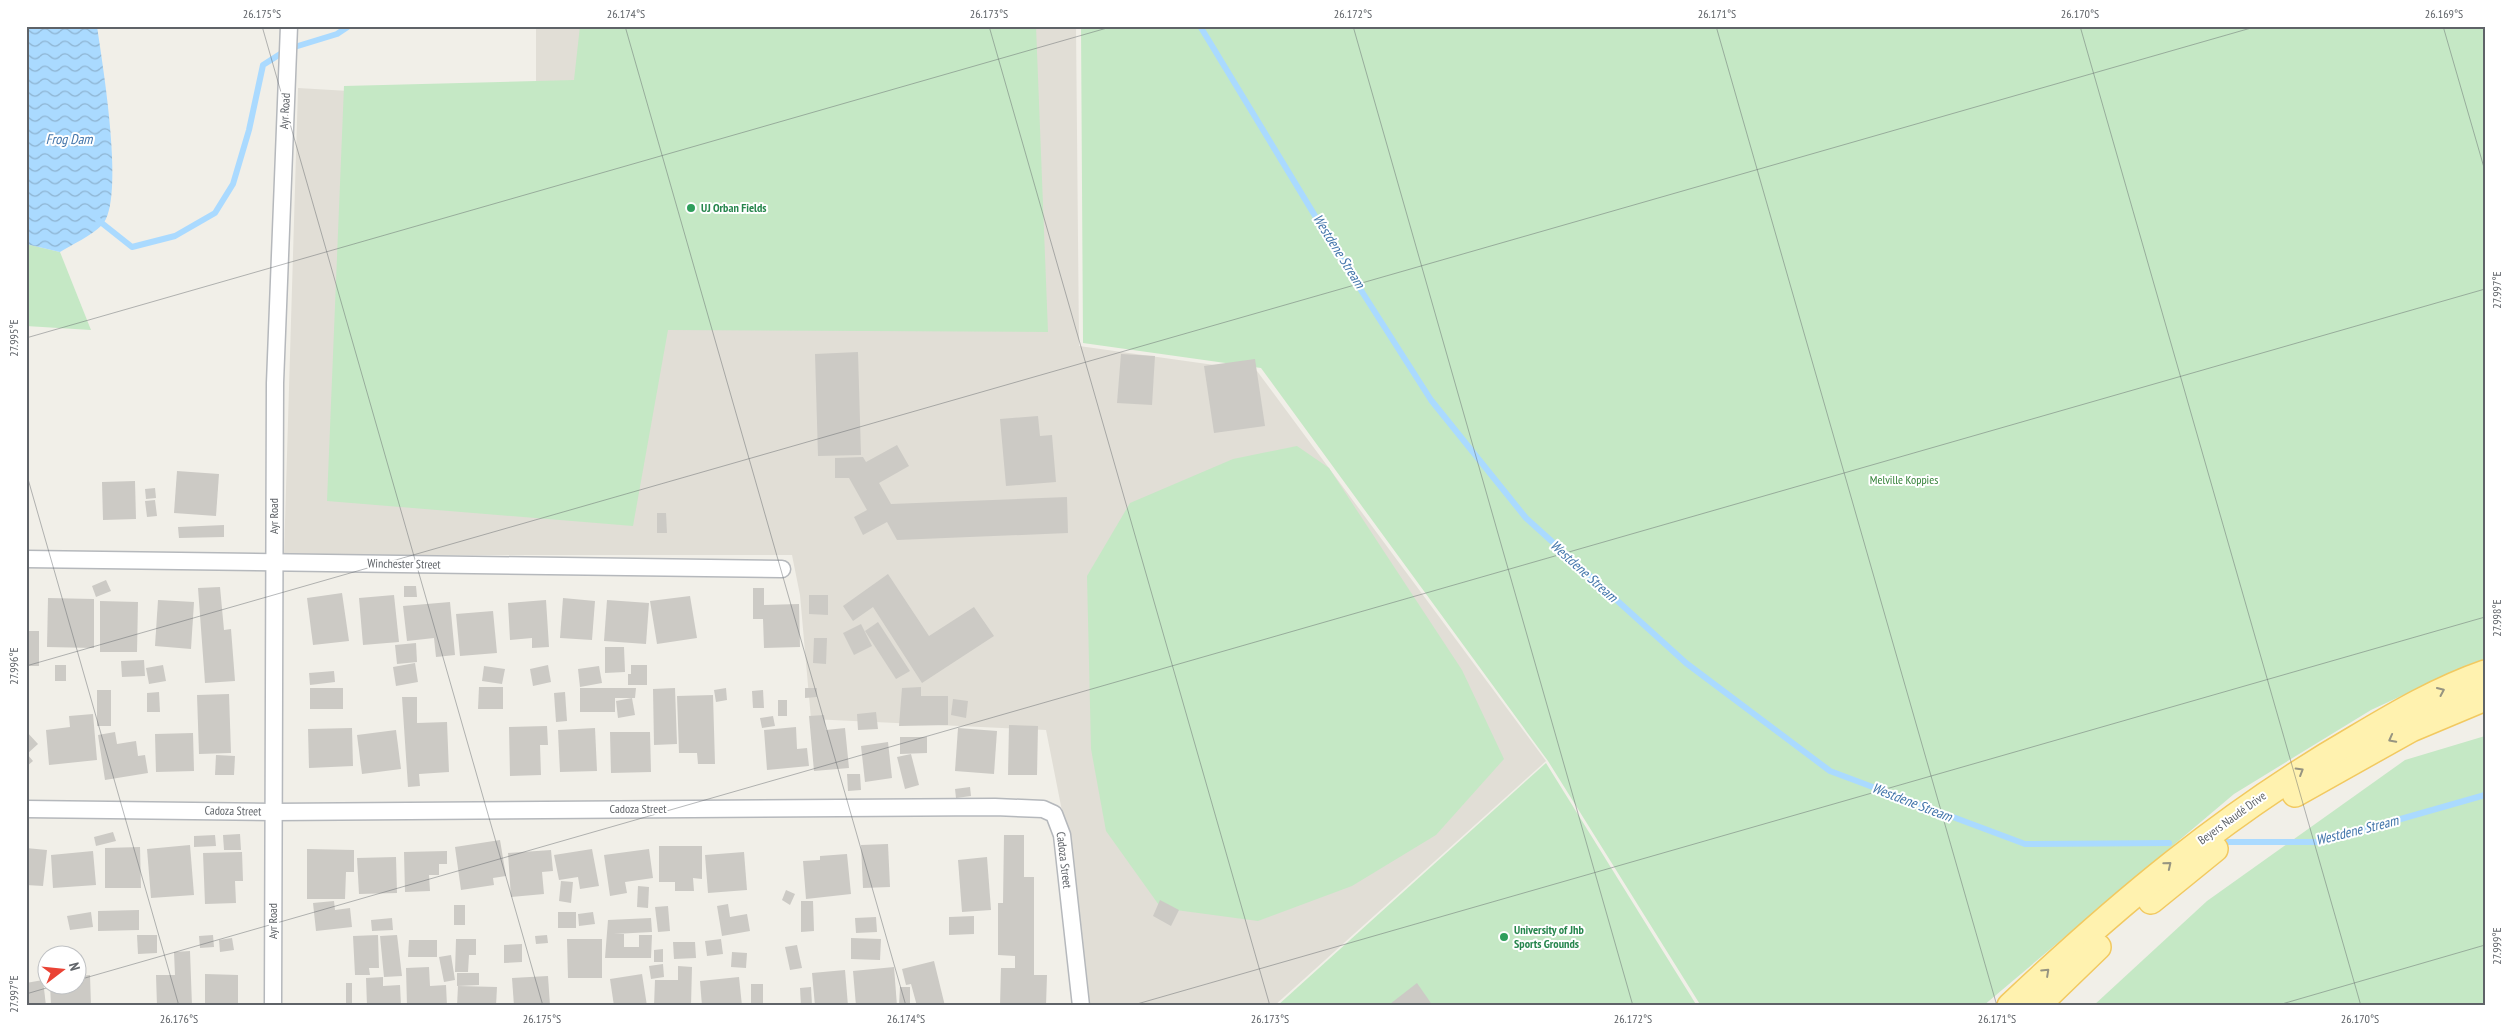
<svg xmlns="http://www.w3.org/2000/svg" width="2511" height="1032" font-family="'PT Sans Narrow',sans-serif">
<style>
.education{fill:#e1ded6}
.green{fill:#c5e8c5}
.water{fill:url(#water-waves)}
.lines{fill:none;stroke-linecap:round;stroke-linejoin:round}
.stream{stroke:#aadaff;stroke-width:6}
.building{fill:#cccac5}
.street-casing{stroke:#b5b8bc;stroke-width:19}
.primary-casing{stroke:#f2c960;stroke-width:28}
.street{stroke:#fff;stroke-width:16}
.primary{stroke:#fff2af;stroke-width:25}
.oneway{stroke:#979581}
.ticks{fill:none;stroke:#5f6368;stroke-width:1;stroke-opacity:0.45}
.leisure-dot{fill:#2e9e5b;stroke:#fff;stroke-width:2}
.labels{text-anchor:middle;stroke-width:4;stroke-linejoin:round;paint-order:stroke}
.street-label{font-size:12px;fill:#5f6368;stroke:#fff}
.leisure-label{font-size:12px;font-weight:bold;fill:#27864d;stroke:#fff;text-anchor:start}
.park-label{font-size:12px;fill:#348238;stroke:#fff}
.water-label{font-size:14px;font-style:italic;fill:#4174aa;stroke:#fff}
.neatline{fill:none;stroke:#5f6368;stroke-width:2}
.ticks-label{font-size:12px;text-anchor:middle;fill:#5f6368}
</style>
<defs>
<pattern id="water-waves" width="16" height="10" patternUnits="userSpaceOnUse" patternTransform="scale(1.25)"><rect width="16" height="10" fill="#aadaff"/><path d="M0 5q4-4 8 0t8 0" fill="none" stroke="#8eb4d2"/></pattern>
</defs>
<rect width="100%" height="100%" fill="#f1efe8"/>
<path class="education" d="M 536,26 L 1076,26 L 1079,346 L 1257,371 L 1546,761 L 1274,1006 L 1083,1006 L 1063,816 L 1046,730 L 811,719 L 800,595 L 792,555 L 284,555 L 298,88 L 536,102 Z"/>
<g class="green">
<path d="M 580,26 L 1036,26 L 1048,332 L 668,330 L 633,526 L 327,501 L 344,86 L 574,80 Z"/>
<path d="M 1081,26 L 2485,26 L 2485,659 L 2470,664 L 2371,710 L 2234,794 L 1983,1006 L 1701,1006 L 1548,761 L 1261,368 L 1083,343 Z"/>
<path d="M 26,244 L 60,252 L 91,330 L 26,326 Z"/>
<path d="M 1297,446 L 1329,468 L 1462,670 L 1504,759 L 1436,835 L 1352,886 L 1258,921 L 1161,908 L 1106,831 L 1091,749 L 1087,576 L 1130,503 L 1233,459 Z"/>
<path d="M 2485,736 L 2485,1006 L 2093,1006 L 2207,901 L 2405,760 Z"/>
<path d="M 1546,763 L 1697,1006 L 1277,1006 Z"/>
</g>
<path class="water" d="M 26,26 L 97,26 C 102,62 126,201 102,225 C 91,236 73,244 60,252 L 26,244 Z"/>
<g class="lines">
<g class="stream">
<path d="M 1200,26 L 1343,262 L 1431,400 L 1526,518 L 1686,663 L 1830,771 L 2025,844 L 2169,843"/>
<path d="M 98,220 L 132,247 L 175,236 L 215,213 L 233,184 L 249,130 L 263,65 L 288,49 L 337,34 L 349,26"/>
<path d="M 2225,842 L 2320,842 L 2485,795"/>
</g>
</g>
<g class="building">
<path d="M 858,352 L 861,455 L 818,456 L 815,354 Z"/>
<path d="M 1121,354 L 1155,356 L 1152,405 L 1117,403 Z"/>
<path d="M 1255,359 L 1265,426 L 1214,433 L 1204,366 Z"/>
<path d="M 1038,416 L 1040,436 L 1052,435 L 1056,482 L 1006,486 L 1000,419 Z"/>
<path d="M 897,445 L 909,466 L 879,483 L 891,504 L 1067,497 L 1068,533 L 897,540 L 887,522 L 863,535 L 854,517 L 867,510 L 849,478 L 835,478 L 835,458 L 863,457 L 866,462 Z"/>
<path d="M 177,471 L 219,474 L 216,516 L 174,513 Z"/>
<path d="M 135,481 L 136,519 L 103,520 L 102,482 Z"/>
<path d="M 155,488 L 156,498 L 146,499 L 145,489 Z"/>
<path d="M 155,500 L 157,516 L 147,517 L 145,501 Z"/>
<path d="M 657,513 L 666,513 L 667,533 L 657,533 Z"/>
<path d="M 224,525 L 224,537 L 179,538 L 178,527 Z"/>
<path d="M 888,574 L 929,636 L 974,607 L 994,636 L 922,683 L 873,607 L 853,621 L 843,606 Z"/>
<path d="M 106,580 L 111,591 L 96,597 L 92,586 Z"/>
<path d="M 404,586 L 416,586 L 417,597 L 404,597 Z"/>
<path d="M 220,587 L 224,630 L 231,629 L 235,681 L 205,683 L 198,588 Z"/>
<path d="M 753,588 L 764,588 L 764,605 L 799,604 L 800,647 L 764,648 L 763,619 L 753,619 Z"/>
<path d="M 342,593 L 349,641 L 313,645 L 307,598 Z"/>
<path d="M 394,595 L 399,642 L 363,645 L 359,598 Z"/>
<path d="M 809,595 L 828,595 L 828,615 L 809,614 Z"/>
<path d="M 690,596 L 697,638 L 657,644 L 650,601 Z"/>
<path d="M 48,598 L 94,599 L 94,648 L 47,647 Z"/>
<path d="M 563,598 L 595,601 L 592,640 L 560,638 Z"/>
<path d="M 158,600 L 194,602 L 191,649 L 155,646 Z"/>
<path d="M 546,600 L 549,647 L 532,648 L 532,638 L 510,640 L 508,603 Z"/>
<path d="M 607,600 L 649,603 L 646,644 L 604,641 Z"/>
<path d="M 100,601 L 138,602 L 137,652 L 100,652 Z"/>
<path d="M 450,602 L 455,655 L 436,657 L 434,638 L 407,641 L 403,606 Z"/>
<path d="M 493,611 L 497,653 L 460,656 L 456,614 Z"/>
<path d="M 878,622 L 910,671 L 896,679 L 865,631 Z"/>
<path d="M 861,624 L 872,646 L 854,655 L 843,633 Z"/>
<rect x="26" y="631" width="13" height="35"/>
<path d="M 814,638 L 827,638 L 826,664 L 813,663 Z"/>
<path d="M 416,643 L 417,662 L 397,664 L 395,645 Z"/>
<path d="M 605,647 L 624,647 L 625,672 L 605,673 Z"/>
<path d="M 144,660 L 145,676 L 122,677 L 121,661 Z"/>
<path d="M 415,663 L 418,682 L 396,686 L 393,667 Z"/>
<rect x="55" y="665" width="11" height="16"/>
<path d="M 163,665 L 166,681 L 149,684 L 146,668 Z"/>
<path d="M 548,665 L 551,682 L 533,686 L 530,669 Z"/>
<path d="M 631,665 L 647,665 L 647,685 L 628,685 L 628,674 L 631,674 Z"/>
<path d="M 484,666 L 505,669 L 502,684 L 482,681 Z"/>
<path d="M 599,666 L 602,683 L 580,687 L 578,669 Z"/>
<path d="M 334,671 L 335,682 L 310,685 L 309,673 Z"/>
<path d="M 479,687 L 503,687 L 503,709 L 478,709 Z"/>
<path d="M 921,687 L 921,696 L 948,696 L 948,725 L 899,726 L 902,688 Z"/>
<rect x="310" y="688" width="33" height="21"/>
<path d="M 580,688 L 636,688 L 635,698 L 615,698 L 615,712 L 580,712 Z"/>
<path d="M 675,688 L 677,744 L 654,745 L 653,689 Z"/>
<path d="M 726,688 L 727,700 L 716,702 L 714,690 Z"/>
<path d="M 805,688 L 817,688 L 817,697 L 805,698 Z"/>
<rect x="97" y="690" width="14" height="36"/>
<path d="M 763,690 L 764,708 L 753,708 L 752,691 Z"/>
<path d="M 159,692 L 160,712 L 147,712 L 147,693 Z"/>
<path d="M 565,692 L 567,721 L 556,722 L 554,693 Z"/>
<path d="M 229,694 L 231,753 L 199,754 L 197,695 Z"/>
<path d="M 713,695 L 715,764 L 698,764 L 697,753 L 679,753 L 677,696 Z"/>
<path d="M 402,697 L 417,697 L 417,723 L 447,722 L 449,772 L 419,774 L 420,786 L 408,787 Z"/>
<path d="M 632,698 L 635,715 L 618,718 L 616,701 Z"/>
<path d="M 953,699 L 968,701 L 966,718 L 951,715 Z"/>
<rect x="778" y="700" width="9" height="16"/>
<path d="M 876,712 L 878,729 L 858,730 L 857,714 Z"/>
<path d="M 93,714 L 97,760 L 49,765 L 46,730 L 70,727 L 69,716 Z"/>
<path d="M 824,715 L 826,730 L 845,728 L 849,768 L 814,771 L 809,716 Z"/>
<path d="M 773,716 L 775,726 L 762,728 L 760,718 Z"/>
<path d="M 1009,725 L 1038,726 L 1037,775 L 1008,775 Z"/>
<path d="M 547,726 L 548,745 L 540,745 L 541,775 L 510,776 L 509,727 Z"/>
<path d="M 796,727 L 797,749 L 807,748 L 809,766 L 767,770 L 764,730 Z"/>
<path d="M 352,728 L 353,766 L 309,768 L 308,729 Z"/>
<path d="M 595,728 L 597,771 L 560,772 L 558,730 Z"/>
<path d="M 958,728 L 997,731 L 994,774 L 955,771 Z"/>
<path d="M 396,730 L 401,769 L 362,774 L 357,735 Z"/>
<path d="M 26,731 L 38,744 L 27,754 L 33,761 L 26,767 Z"/>
<path d="M 115,732 L 117,744 L 136,741 L 138,756 L 145,755 L 148,773 L 105,780 L 98,735 Z"/>
<path d="M 610,732 L 650,732 L 651,772 L 611,773 Z"/>
<path d="M 193,733 L 194,771 L 156,772 L 155,734 Z"/>
<path d="M 900,737 L 927,737 L 927,753 L 900,754 Z"/>
<path d="M 888,742 L 892,778 L 865,782 L 861,746 Z"/>
<path d="M 911,754 L 919,785 L 905,789 L 897,757 Z"/>
<path d="M 216,755 L 235,756 L 234,775 L 215,775 Z"/>
<path d="M 847,774 L 860,774 L 861,790 L 848,791 Z"/>
<path d="M 970,787 L 971,796 L 956,798 L 955,789 Z"/>
<path d="M 113,832 L 116,841 L 96,846 L 94,837 Z"/>
<path d="M 240,834 L 241,850 L 224,850 L 223,835 Z"/>
<path d="M 215,835 L 216,846 L 194,847 L 194,836 Z"/>
<path d="M 1004,835 L 1024,835 L 1024,877 L 1034,877 L 1034,975 L 1047,975 L 1046,1006 L 1000,1006 L 1001,968 L 1015,968 L 1015,956 L 998,955 L 998,903 L 1003,903 Z"/>
<path d="M 500,840 L 506,876 L 493,878 L 494,885 L 461,890 L 455,847 Z"/>
<path d="M 888,844 L 890,887 L 863,888 L 861,845 Z"/>
<path d="M 190,845 L 194,895 L 151,898 L 147,849 Z"/>
<path d="M 659,846 L 702,846 L 702,879 L 693,878 L 694,891 L 675,891 L 675,882 L 659,882 Z"/>
<path d="M 140,847 L 141,888 L 105,888 L 105,848 Z"/>
<path d="M 26,848 L 47,850 L 43,886 L 26,885 Z"/>
<path d="M 307,849 L 354,850 L 354,872 L 346,872 L 345,899 L 307,899 Z"/>
<path d="M 592,849 L 599,886 L 580,889 L 578,877 L 559,880 L 554,855 Z"/>
<path d="M 649,849 L 653,878 L 625,882 L 627,893 L 610,896 L 604,855 Z"/>
<path d="M 551,850 L 553,871 L 542,872 L 544,894 L 511,897 L 508,853 Z"/>
<path d="M 93,851 L 96,885 L 53,888 L 51,855 Z"/>
<path d="M 447,851 L 447,864 L 439,864 L 439,875 L 429,875 L 430,891 L 405,892 L 404,852 Z"/>
<path d="M 242,852 L 243,881 L 235,881 L 236,903 L 205,904 L 203,853 Z"/>
<path d="M 744,852 L 747,890 L 708,893 L 705,855 Z"/>
<path d="M 847,854 L 851,894 L 806,899 L 803,861 L 820,860 L 820,856 Z"/>
<path d="M 396,857 L 397,893 L 359,894 L 357,858 Z"/>
<path d="M 987,857 L 991,910 L 962,912 L 958,860 Z"/>
<path d="M 561,881 L 573,882 L 571,903 L 559,901 Z"/>
<path d="M 638,886 L 649,887 L 648,908 L 637,907 Z"/>
<path d="M 786,890 L 795,894 L 790,905 L 782,900 Z"/>
<path d="M 1160,900 L 1179,910 L 1171,926 L 1153,916 Z"/>
<path d="M 334,901 L 335,910 L 350,908 L 352,927 L 316,931 L 313,903 Z"/>
<path d="M 801,901 L 813,901 L 814,931 L 801,932 Z"/>
<path d="M 728,904 L 730,917 L 747,914 L 750,931 L 722,936 L 717,906 Z"/>
<rect x="454" y="905" width="11" height="20"/>
<path d="M 668,906 L 670,931 L 658,932 L 655,907 Z"/>
<path d="M 139,910 L 139,930 L 98,931 L 98,911 Z"/>
<path d="M 91,912 L 93,927 L 70,930 L 67,916 Z"/>
<rect x="558" y="912" width="18" height="16"/>
<path d="M 593,912 L 595,924 L 579,926 L 578,914 Z"/>
<path d="M 974,916 L 974,934 L 949,935 L 949,917 Z"/>
<path d="M 876,917 L 877,932 L 856,933 L 855,918 Z"/>
<path d="M 392,918 L 393,930 L 372,931 L 371,920 Z"/>
<path d="M 651,918 L 652,932 L 614,934 L 624,934 L 624,947 L 639,947 L 639,935 L 652,935 L 651,958 L 605,958 L 608,920 Z"/>
<path d="M 137,935 L 157,935 L 157,953 L 138,954 Z"/>
<path d="M 213,935 L 214,947 L 200,948 L 199,936 Z"/>
<path d="M 378,935 L 379,968 L 369,968 L 370,975 L 355,975 L 353,936 Z"/>
<path d="M 397,935 L 402,976 L 384,977 L 380,936 Z"/>
<path d="M 547,935 L 548,943 L 536,944 L 535,936 Z"/>
<path d="M 232,938 L 234,950 L 220,952 L 219,940 Z"/>
<path d="M 851,938 L 881,939 L 880,960 L 851,959 Z"/>
<path d="M 456,939 L 476,939 L 476,955 L 469,955 L 468,972 L 455,972 Z"/>
<path d="M 567,939 L 602,939 L 602,978 L 568,978 Z"/>
<path d="M 721,939 L 723,954 L 707,956 L 705,941 Z"/>
<path d="M 409,940 L 437,940 L 437,957 L 408,957 Z"/>
<path d="M 673,942 L 695,942 L 696,958 L 674,959 Z"/>
<path d="M 522,944 L 522,962 L 504,963 L 504,945 Z"/>
<path d="M 797,945 L 802,968 L 790,970 L 785,947 Z"/>
<path d="M 663,949 L 663,962 L 654,962 L 654,950 Z"/>
<path d="M 190,951 L 192,1006 L 157,1006 L 156,975 L 175,975 L 174,952 Z"/>
<path d="M 732,952 L 747,953 L 746,968 L 731,967 Z"/>
<path d="M 451,955 L 455,980 L 444,982 L 439,957 Z"/>
<path d="M 934,961 L 945,1006 L 917,1006 L 911,984 L 906,985 L 902,969 Z"/>
<path d="M 663,964 L 664,977 L 651,979 L 649,966 Z"/>
<path d="M 678,966 L 692,967 L 691,1006 L 654,1006 L 655,980 L 678,980 Z"/>
<path d="M 429,967 L 430,986 L 446,985 L 447,1006 L 407,1006 L 406,968 Z"/>
<path d="M 894,967 L 897,1006 L 856,1006 L 853,971 Z"/>
<path d="M 845,970 L 848,1006 L 815,1006 L 812,973 Z"/>
<path d="M 457,973 L 479,973 L 479,985 L 457,986 Z"/>
<path d="M 205,974 L 238,975 L 238,1006 L 205,1006 Z"/>
<path d="M 642,974 L 647,1006 L 614,1006 L 610,979 Z"/>
<path d="M 90,975 L 91,1006 L 51,1006 L 50,984 L 78,984 L 78,976 Z"/>
<path d="M 548,976 L 550,1006 L 514,1006 L 512,978 Z"/>
<path d="M 383,977 L 383,986 L 400,985 L 401,1006 L 367,1006 L 366,978 Z"/>
<path d="M 739,977 L 742,1006 L 702,1006 L 700,981 Z"/>
<path d="M 43,980 L 46,1006 L 26,1006 L 26,983 Z"/>
<rect x="346" y="983" width="6" height="23"/>
<path d="M 1417,983 L 1433,1006 L 1391,1006 L 1390,1004 Z"/>
<rect x="751" y="984" width="12" height="22"/>
<path d="M 458,986 L 497,987 L 496,1006 L 457,1006 Z"/>
<path d="M 811,987 L 812,1005 L 801,1006 L 800,988 Z"/>
<path d="M 900,987 L 910,987 L 910,1006 L 899,1006 Z"/>
</g>
<g class="lines">
<defs>
<g id="street">
<path d="M 26,559 L 782,569"/>
<path d="M 26,809 L 273,812 L 995,807 L 1043,809 L 1054,814 L 1062,835 L 1081,1006"/>
<path d="M 273,1006 L 275,383 L 289,26"/>
</g>
<g id="primary">
<path d="M 2295,794 L 2411,729 L 2485,698"/>
<path d="M 2151,901 L 2215,849"/>
<path d="M 2010,1006 C 2119,903 2226,813 2356,738 C 2398,713 2439,689 2485,673"/>
<path d="M 2037,1006 L 2098,947"/>
</g>
</defs>
<use href="#street" class="street-casing"/>
<use href="#primary" class="primary-casing"/>
<use href="#street" class="street"/>
<use href="#primary" class="primary"/>
</g>
<defs><path id="oneway-chevron" d="M-2-3.5L2.5 0L-2 3.5" fill="none" stroke-width="1.6" stroke-linecap="round" stroke-linejoin="round" transform="scale(1.25)"/></defs>
<g class="oneway">
<use href="#oneway-chevron" transform="translate(2441 691) rotate(-24)"/>
<use href="#oneway-chevron" transform="translate(2392 739) rotate(152)"/>
<use href="#oneway-chevron" transform="translate(2300 771) rotate(-31)"/>
<use href="#oneway-chevron" transform="translate(2168 865) rotate(-39)"/>
<use href="#oneway-chevron" transform="translate(2046 972) rotate(-43)"/>
</g>
<path class="ticks" d="M 262,26 L 543,1006M 625,26 L 906,1006M 989,26 L 1270,1006M 1353,26 L 1633,1006M 1716,26 L 1997,1006M 2080,26 L 2361,1006M 2443,26 L 2485,171M 26,338 L 1114,26M 26,472 L 179,1006M 26,666 L 2258,26M 78,980 L 2485,289M 26,994 L 60,984M 1130,1006 L 2485,617M 2275,1006 L 2485,945"/>
<g class="leisure-dot">
<circle cx="691" cy="208" r="5"/>
<circle cx="1504" cy="937" r="5"/>
</g>
<g class="labels">
<g class="street-label">
<text transform="translate(285 111) rotate(-87)" y="4">Ayr Road</text>
<text transform="translate(274 516) rotate(-90)" y="4">Ayr Road</text>
<text transform="translate(404 564) rotate(1)" y="4">Winchester Street</text>
<text x="638" y="813">Cadoza Street</text>
<text transform="translate(233 811) rotate(1)" y="4">Cadoza Street</text>
<text transform="translate(2232 818) rotate(-36)" y="4">Beyers Naudé Drive</text>
<text transform="translate(1064 860) rotate(83)" y="4">Cadoza Street</text>
<text transform="translate(273 921) rotate(-90)" y="4">Ayr Road</text>
</g>
<g class="leisure-label">
<text x="701" y="212">UJ Orban Fields</text>
<text x="1514" y="934">University of Jhb<tspan x="1514" dy="14">Sports Grounds</tspan></text>
</g>
<g class="park-label">
<text x="1904" y="484">Melville Koppies</text>
</g>
<g class="water-label">
<text x="69" y="144">Frog Dam</text>
<text transform="translate(1339 251) rotate(58)" y="5">Westdene Stream</text>
<text transform="translate(1584 571) rotate(42)" y="5">Westdene Stream</text>
<text transform="translate(1912 802) rotate(21)" y="5">Westdene Stream</text>
<text transform="translate(2357 830) rotate(-14)" y="5">Westdene Stream</text>
</g>
</g>
<rect width="2511" height="1032" fill="none" stroke="#ffffff" stroke-width="55"/>
<g transform="translate(62 970) rotate(74)"><circle r="24" fill="#ffffff" stroke="#bfc1c3"/>
<path d="M0-4L9 19L0 12L-9 19Z" fill="#ea4335"/>
<text y="-8" font-size="14" font-weight="bold" text-anchor="middle" fill="#5f6368">N</text>
</g>
<rect x="28" y="28" width="2456" height="976" class="neatline"/>
<g class="ticks-label">
<text x="262" y="18">26.175°S</text>
<text x="626" y="18">26.174°S</text>
<text x="989" y="18">26.173°S</text>
<text x="1353" y="18">26.172°S</text>
<text x="1717" y="18">26.171°S</text>
<text x="2080" y="18">26.170°S</text>
<text x="2444" y="18">26.169°S</text>
<text transform="translate(2497 290) rotate(-90)" y="4">27.997°E</text>
<text transform="translate(14 338) rotate(-90)" y="4">27.995°E</text>
<text transform="translate(2497 618) rotate(-90)" y="4">27.998°E</text>
<text transform="translate(14 666) rotate(-90)" y="4">27.996°E</text>
<text transform="translate(2497 946) rotate(-90)" y="4">27.999°E</text>
<text transform="translate(14 994) rotate(-90)" y="4">27.997°E</text>
<text x="179" y="1023">26.176°S</text>
<text x="542" y="1023">26.175°S</text>
<text x="906" y="1023">26.174°S</text>
<text x="1270" y="1023">26.173°S</text>
<text x="1633" y="1023">26.172°S</text>
<text x="1997" y="1023">26.171°S</text>
<text x="2360" y="1023">26.170°S</text>
</g>
</svg>
